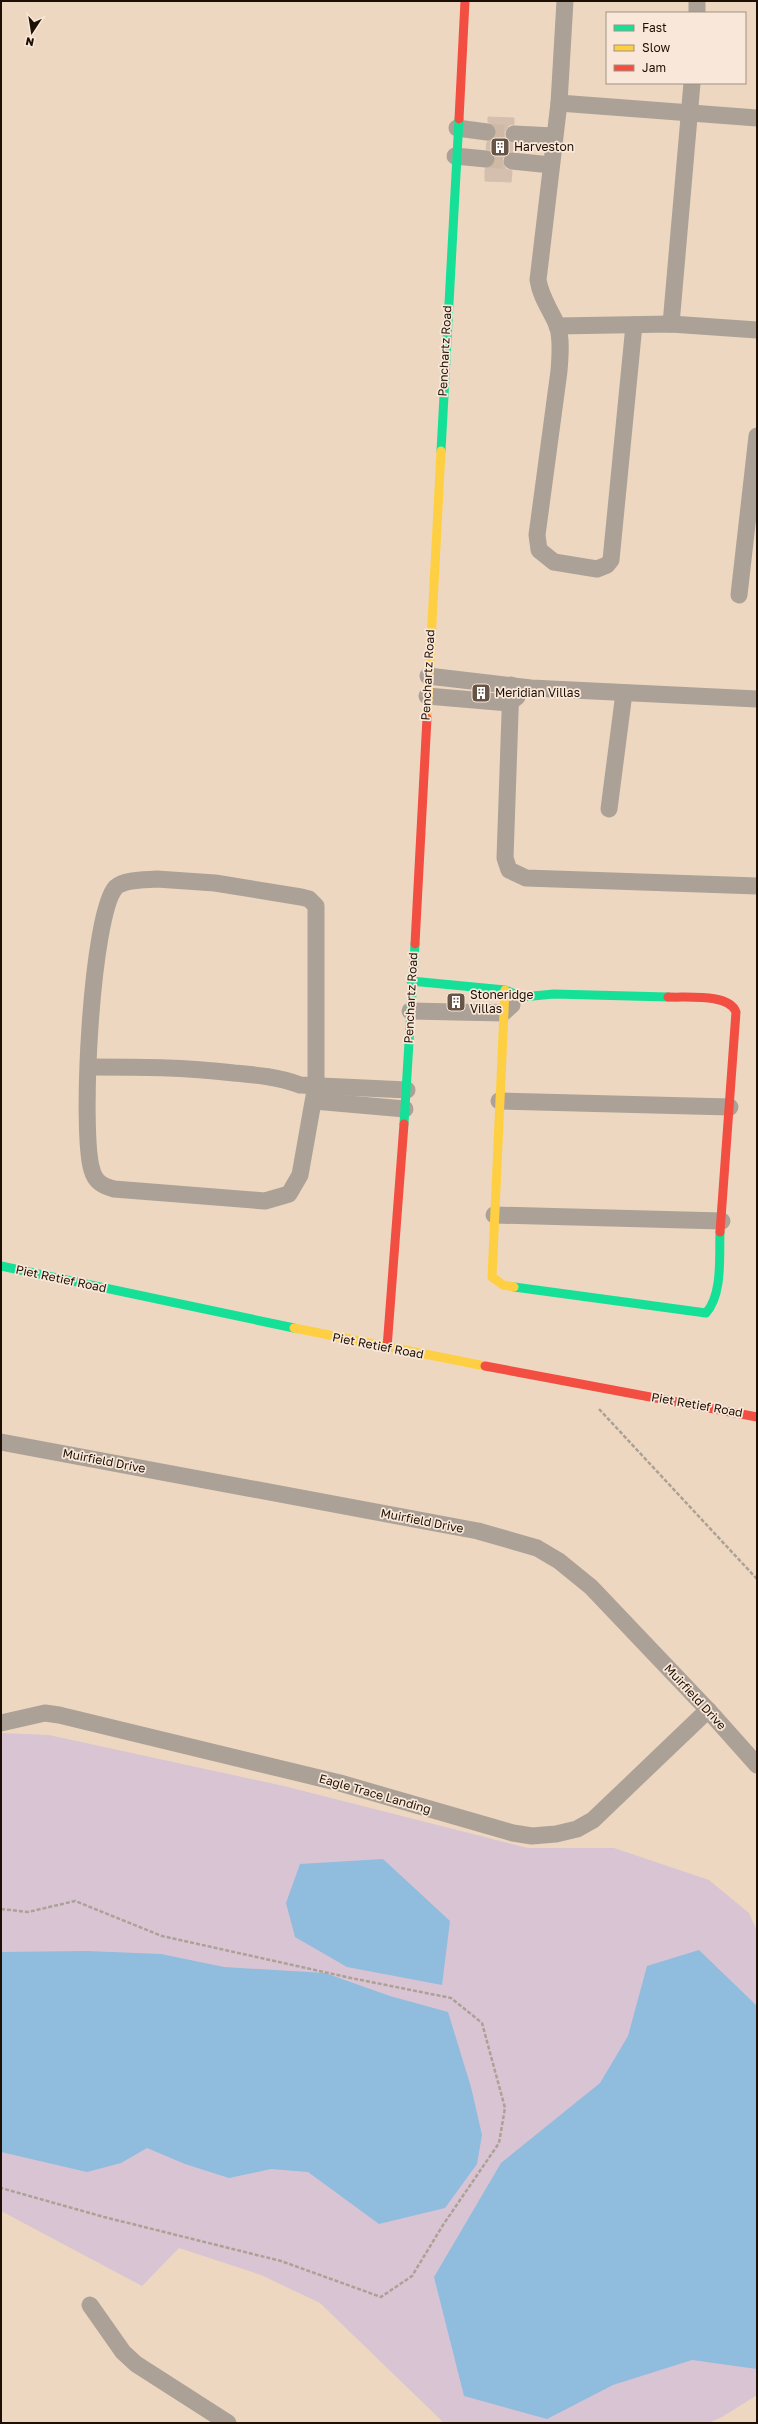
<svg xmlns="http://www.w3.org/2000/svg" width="758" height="2424" font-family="'Golos Text',sans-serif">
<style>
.green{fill:#d9c4d4}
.water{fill:#90bcde}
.building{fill:#d4beae;stroke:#d3bfb1}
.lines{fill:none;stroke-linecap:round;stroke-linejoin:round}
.street-tunnel{stroke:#ceb9a4;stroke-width:17;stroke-dasharray:17 8;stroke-linecap:butt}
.path{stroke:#aca195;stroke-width:2.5;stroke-dasharray:4 2;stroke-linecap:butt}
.street{stroke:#aca196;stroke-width:17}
.fast{stroke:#16e098;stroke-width:9}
.slow{stroke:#ffcf43;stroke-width:9}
.jam{stroke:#f24e42;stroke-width:9}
.labels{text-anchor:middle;stroke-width:3.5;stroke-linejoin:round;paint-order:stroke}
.poi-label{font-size:12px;fill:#1d0f03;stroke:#f9e8d9;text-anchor:start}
.street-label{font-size:12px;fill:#1d0f03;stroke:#f9e8d9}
</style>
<rect width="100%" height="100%" fill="#edd7c1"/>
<path class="green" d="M 1,1733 L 49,1735 L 284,1786 L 528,1848 L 614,1848 L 709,1880 L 749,1913 L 757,1931 L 757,2395 L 722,2417 L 708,2423 L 444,2423 L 320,2303 L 261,2275 L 179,2248 L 142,2286 L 1,2211 Z"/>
<g class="water">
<path d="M 383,1859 L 450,1921 L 442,1985 L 347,1967 L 295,1937 L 286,1903 L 300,1864 Z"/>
<path d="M 699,1950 L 757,2006 L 757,2369 L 692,2360 L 613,2385 L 547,2419 L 464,2396 L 434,2277 L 501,2163 L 600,2083 L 628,2036 L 647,1966 Z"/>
<path d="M 87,1951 L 161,1954 L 224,1967 L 325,1973 L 390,1996 L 448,2012 L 471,2087 L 482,2135 L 477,2164 L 445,2208 L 379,2224 L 308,2172 L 271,2169 L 229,2178 L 185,2164 L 147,2148 L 121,2163 L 87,2172 L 1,2152 L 1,1952 Z"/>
</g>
<path class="building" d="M 488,117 L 514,118 L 514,124 L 509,125 L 504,133 L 505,139 L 513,144 L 513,151 L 504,155 L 502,160 L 506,169 L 512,171 L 511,182 L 485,181 L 485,169 L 494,165 L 496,160 L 492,151 L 486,149 L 487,142 L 495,138 L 497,133 L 493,124 L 488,122 Z"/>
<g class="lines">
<g class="street-tunnel">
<path d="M 487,132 L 514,134"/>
<path d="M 486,159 L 512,161"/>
</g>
<g class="path">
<path d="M 599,1409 L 757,1579"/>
<path d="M 1,1909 L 28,1912 L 75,1901 L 162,1936 L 351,1978 L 451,1998 L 482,2023 L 505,2108 L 499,2143 L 443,2225 L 412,2276 L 381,2297 L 281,2261 L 104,2217 L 1,2188"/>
</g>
<g class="street">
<path d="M 565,1 L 559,103 L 538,280 C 541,298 550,309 557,325 C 562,338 560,357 559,371 L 537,535 L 539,550 L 554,562 L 597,569 L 607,565 L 611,560 L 634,325"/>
<path d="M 697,13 L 697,1"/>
<path d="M 559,103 L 757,118"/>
<path d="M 457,128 L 487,132"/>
<path d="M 514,134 L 554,136"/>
<path d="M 455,156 L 486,159"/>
<path d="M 512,161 L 551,165"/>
<path d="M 671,324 L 692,83"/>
<path d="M 557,326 L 671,324 L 757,330"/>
<path d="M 739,595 L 757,436"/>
<path d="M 428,676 L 531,688 L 757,699"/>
<path d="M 511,685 L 505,858 L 509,870 L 526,878 L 757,886"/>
<path d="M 427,696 L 509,703 L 517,697"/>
<path d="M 609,809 L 624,693"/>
<path d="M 157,879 L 215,883 L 301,897 L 309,899 L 316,906 L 316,1085 L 300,1175 L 289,1194 L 265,1201 L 114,1189 C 103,1186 95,1182 92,1170 C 80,1134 91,913 116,887 C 125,879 146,880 157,879 Z"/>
<path d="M 410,1011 L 503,1013 L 512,1005"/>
<path d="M 89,1067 C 139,1067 184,1067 234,1073 C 257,1075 279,1077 300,1085 L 407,1090"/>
<path d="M 314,1101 L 405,1109"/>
<path d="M 499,1101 L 730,1107"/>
<path d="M 494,1215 L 722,1221"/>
<path d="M 1,1442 L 478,1531 L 537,1548 L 559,1561 L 591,1587 L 708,1710 L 757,1765"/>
<path d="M 1,1723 L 45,1713 L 59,1715 L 340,1783 L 513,1833 L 532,1836 L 556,1834 L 577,1829 L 593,1820 L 708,1710"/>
<path d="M 90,2305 L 123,2352 L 136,2364 L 228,2423"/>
</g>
<g class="fast">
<path d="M 441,451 L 459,119"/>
<path d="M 411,981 L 505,990 L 522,997 L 554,994 L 668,997"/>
<path d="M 404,1124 L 415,944"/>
<path d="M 1,1266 L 294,1328"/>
<path d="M 514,1287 L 706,1313 C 723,1294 719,1256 720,1232"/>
</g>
<g class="slow">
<path d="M 427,718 L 441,451"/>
<path d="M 505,990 L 492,1277 L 503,1285 L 514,1287"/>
<path d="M 294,1328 L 485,1366"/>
</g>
<g class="jam">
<path d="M 459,119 L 465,1"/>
<path d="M 415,944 L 427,718"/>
<path d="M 668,997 C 686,998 729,993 736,1012 L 720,1232"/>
<path d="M 387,1348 L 404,1124"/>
<path d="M 485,1366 L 757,1417"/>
</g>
</g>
<defs>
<symbol id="building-square" viewBox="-11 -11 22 22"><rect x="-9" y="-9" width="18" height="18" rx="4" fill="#665546" stroke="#f9e8d9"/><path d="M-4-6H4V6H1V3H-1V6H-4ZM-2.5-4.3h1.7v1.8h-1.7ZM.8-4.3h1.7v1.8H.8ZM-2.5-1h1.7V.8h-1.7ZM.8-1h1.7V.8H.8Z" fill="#fff"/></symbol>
</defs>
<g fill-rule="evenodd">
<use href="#building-square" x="489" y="136" width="22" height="22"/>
<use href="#building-square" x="470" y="682" width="22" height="22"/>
<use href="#building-square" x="445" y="991" width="22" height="22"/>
</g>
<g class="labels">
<g class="poi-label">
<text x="514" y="151">Harveston</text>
<text x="495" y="697">Meridian Villas</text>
<text x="470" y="999">Stoneridge<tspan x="470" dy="14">Villas</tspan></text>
</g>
<g class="street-label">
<text transform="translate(445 351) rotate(-87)" y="4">Penchartz Road</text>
<text transform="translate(428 675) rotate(-87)" y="4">Penchartz Road</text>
<text transform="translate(411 998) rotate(-87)" y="4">Penchartz Road</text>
<text transform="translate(61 1279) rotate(12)" y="4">Piet Retief Road</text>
<text transform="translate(378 1346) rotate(11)" y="4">Piet Retief Road</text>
<text transform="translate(697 1405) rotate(10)" y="4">Piet Retief Road</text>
<text transform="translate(104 1461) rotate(11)" y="4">Muirfield Drive</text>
<text transform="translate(422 1521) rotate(11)" y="4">Muirfield Drive</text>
<text transform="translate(695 1697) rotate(47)" y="4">Muirfield Drive</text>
<text transform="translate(375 1794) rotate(16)" y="4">Eagle Trace Landing</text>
</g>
</g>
<rect width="758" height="2424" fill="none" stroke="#1d0f03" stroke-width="4"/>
<rect x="606" y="12" width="140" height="72" fill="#f9e8d9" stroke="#a19183"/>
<rect x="614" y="25" width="20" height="6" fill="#16e098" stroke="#a19183"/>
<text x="642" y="32" font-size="12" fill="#1d0f03">Fast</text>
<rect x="614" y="45" width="20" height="6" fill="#ffcf43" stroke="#a19183"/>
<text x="642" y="52" font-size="12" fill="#1d0f03">Slow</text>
<rect x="614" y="65" width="20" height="6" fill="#f24e42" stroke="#a19183"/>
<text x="642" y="72" font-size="12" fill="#1d0f03">Jam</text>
<g transform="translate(32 32) rotate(192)" stroke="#f9e8d9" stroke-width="3" paint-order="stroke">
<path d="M0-3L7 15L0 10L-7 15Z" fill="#1d0f03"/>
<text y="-6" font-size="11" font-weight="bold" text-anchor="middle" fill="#1d0f03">N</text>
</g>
</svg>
